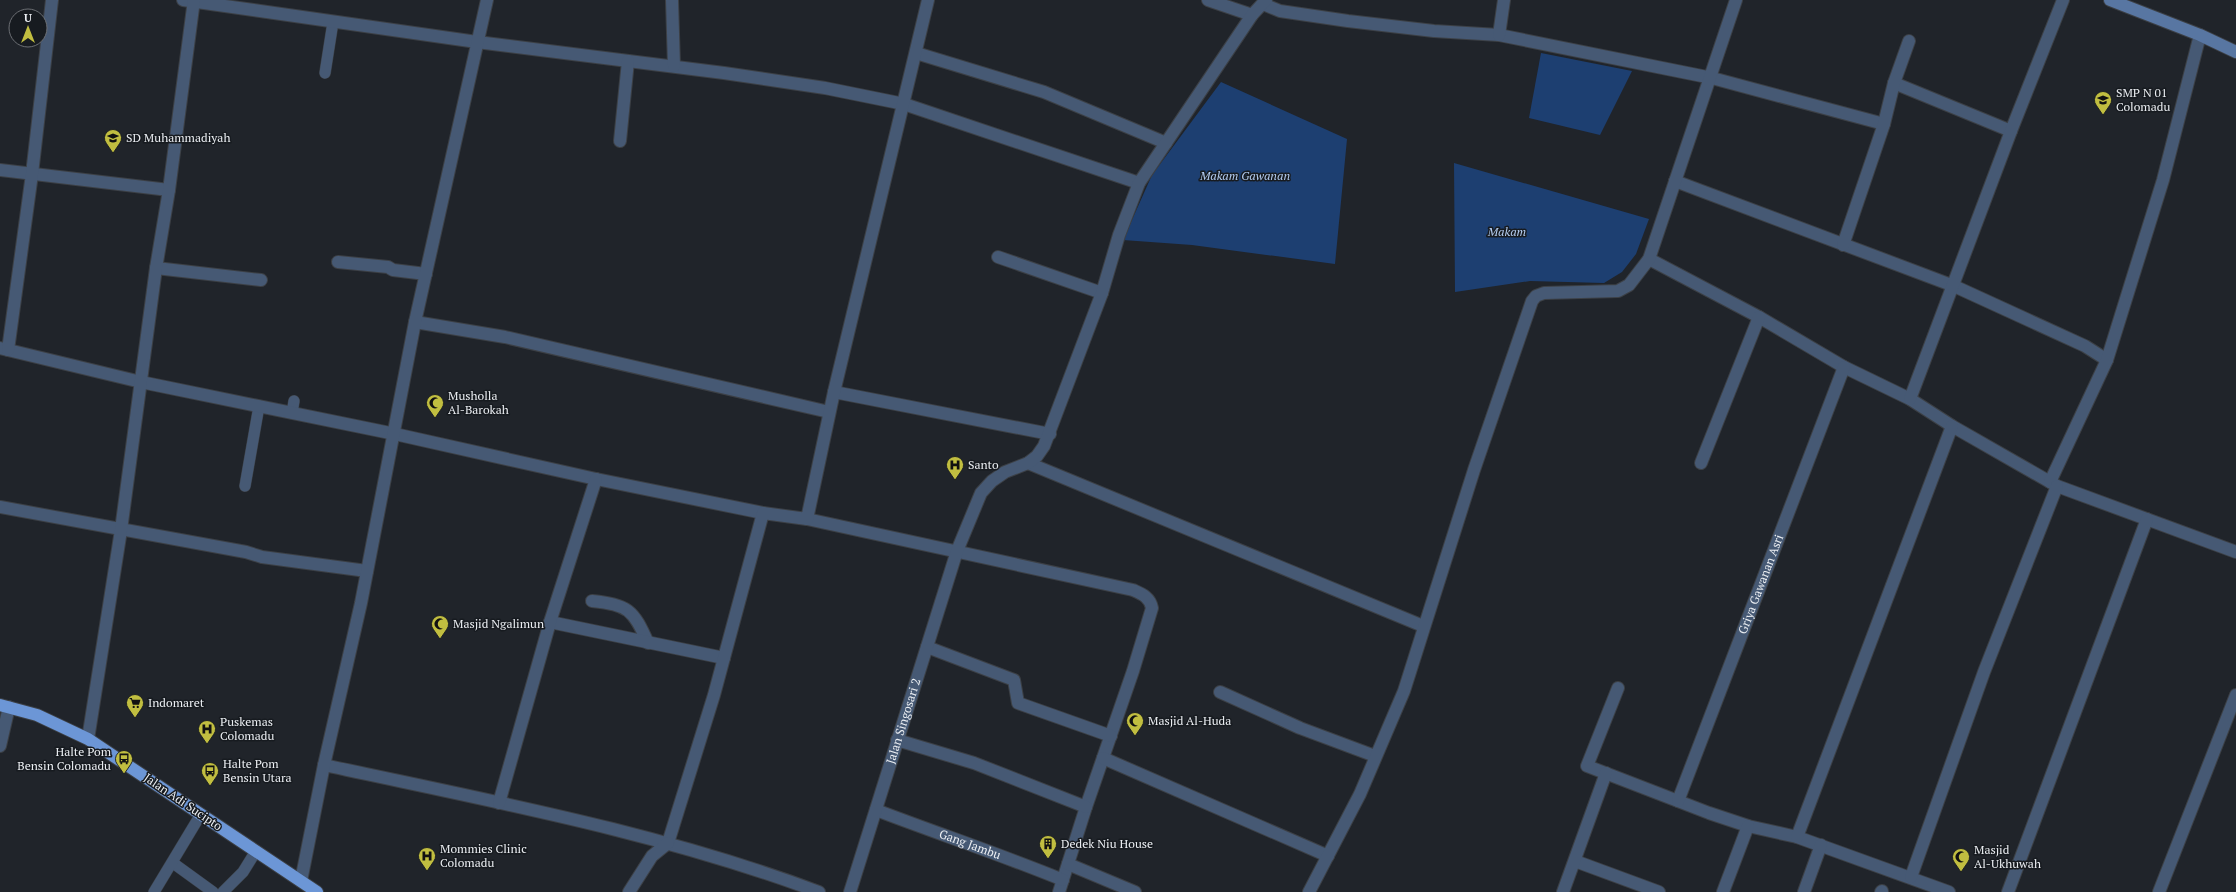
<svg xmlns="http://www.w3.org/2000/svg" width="2236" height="892" font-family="'PT Serif',serif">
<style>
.green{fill:#1d3f71}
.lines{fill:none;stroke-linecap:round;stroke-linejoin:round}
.service-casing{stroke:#3c4046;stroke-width:12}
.minor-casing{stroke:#3c4046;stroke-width:14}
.secondary-casing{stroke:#3c4046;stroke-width:14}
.trunk-casing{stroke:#3c4046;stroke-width:14}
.service{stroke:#465974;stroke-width:11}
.minor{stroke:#465974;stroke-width:12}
.secondary{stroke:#5876a2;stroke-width:12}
.trunk{stroke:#6c96d6;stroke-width:12}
.labels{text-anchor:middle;stroke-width:3;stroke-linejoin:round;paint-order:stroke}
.poi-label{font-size:12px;fill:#ebeef2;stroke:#171b20;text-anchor:start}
.park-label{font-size:12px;font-style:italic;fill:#b5cef2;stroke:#171b20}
.street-label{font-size:12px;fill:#ebeef2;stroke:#171b20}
</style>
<rect width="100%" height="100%" fill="#20242a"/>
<g class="green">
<path d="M 1541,53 L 1632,71 L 1600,135 L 1529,118 Z"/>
<path d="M 1221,82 L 1347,139 L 1335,264 L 1192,245 L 1123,240 L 1152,175 Z"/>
<path d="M 1454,163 L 1649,219 L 1636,254 L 1622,272 L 1604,283 L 1530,281 L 1455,292 Z"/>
</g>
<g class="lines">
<defs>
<g id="service">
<path d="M 325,73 L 333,22"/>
<path d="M 292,413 L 294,401"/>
<path d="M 245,486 L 259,406"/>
<path d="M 173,863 L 213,892"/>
<path d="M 154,892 L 201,814"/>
<path d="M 223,892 L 243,872 L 256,851"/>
</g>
<g id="minor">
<path d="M 183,0 L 477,42 L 724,73 L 825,88 L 904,104 L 1139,183"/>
<path d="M 672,0 L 674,66"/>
<path d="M 1208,0 L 1252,15"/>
<path d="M 1263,4 L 1280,11 L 1348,21 L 1434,31 L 1499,35 L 1712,78 L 1884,124"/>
<path d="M 1499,35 L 1504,0"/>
<path d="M 916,53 L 1044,92 L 1166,143"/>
<path d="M 1894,83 L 2011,131"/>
<path d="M 620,141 L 628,61"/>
<path d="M 0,170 L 169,190"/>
<path d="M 1675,181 L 1954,286 L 2085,346 L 2107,360"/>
<path d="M 1843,245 L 1884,124 L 1894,83 L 1909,41"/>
<path d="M 998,257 L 1102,293"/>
<path d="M 1649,259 L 1759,317 L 1844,367 L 1910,399 L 1952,426 L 2057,486 L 2236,552"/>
<path d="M 338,262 L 388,267 L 393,270 L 426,274"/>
<path d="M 156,268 L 261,280"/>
<path d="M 415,322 L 505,337 L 829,412"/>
<path d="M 0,348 L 141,382 L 395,434 L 596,479 L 763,513"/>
<path d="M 8,350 L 32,174 L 52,0"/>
<path d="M 834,392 L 1050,434"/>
<path d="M 1910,399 L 2011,131 L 2063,0"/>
<path d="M 1028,463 L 1423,626"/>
<path d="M 1701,463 L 1759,317"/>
<path d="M 2050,482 L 2107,360 L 2163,180 L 2200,35"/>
<path d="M 0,507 L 246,552 L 262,557 L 367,571"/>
<path d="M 807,519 L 1133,590 C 1142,594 1150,597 1152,608 L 1133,671 L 1086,807 L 1059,892"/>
<path d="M 592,601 C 628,605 633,609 648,643"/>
<path d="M 550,622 L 724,658"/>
<path d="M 927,647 L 1014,680 L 1018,703 L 1111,736"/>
<path d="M 1618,688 L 1587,766 L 1709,813 L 1748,826 L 1797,837 L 1949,892"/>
<path d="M 1220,692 L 1300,728 L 1375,756"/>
<path d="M 88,739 L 121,530 L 156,268 L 169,190 L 194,0"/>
<path d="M 897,740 L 974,763 L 1086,807"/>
<path d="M 0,746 L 9,707"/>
<path d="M 1103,758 L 1328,856"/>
<path d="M 324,765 C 490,801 659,832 819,892"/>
<path id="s1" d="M 1678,801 L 1844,367"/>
<path d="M 499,803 L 550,622 L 596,479"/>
<path id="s2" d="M 876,810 C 939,834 1002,855 1063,880"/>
<path d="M 1797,837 L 1952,426"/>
<path d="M 668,843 L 714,695 L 763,513 L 807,519 L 834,392 L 928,0"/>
<path d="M 1575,861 L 1659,892"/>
<path d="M 1068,864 L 1135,892"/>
<path d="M 1911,877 L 1984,672 L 2057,486"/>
<path d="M 301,881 L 324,765 L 361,603 L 415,322 L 487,0"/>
<path d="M 629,892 L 652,856 L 668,843"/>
<path id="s3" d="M 850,892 L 957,551 L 981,493 L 992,481 L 1005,472 L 1028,463 L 1037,456 L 1044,446 L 1102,293 L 1119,235 L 1139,183 L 1252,15 L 1266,0"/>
<path d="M 1309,892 L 1360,794 L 1404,691 L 1474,470 L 1532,301 L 1536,296 L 1544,293 L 1618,291 L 1629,285 L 1649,259 L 1736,0"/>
<path d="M 1563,892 L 1606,773"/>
<path d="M 1723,892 L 1748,826"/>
<path d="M 1804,892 L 1821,845"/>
<path d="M 1881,892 L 1882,891"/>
<path d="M 2008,892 L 2147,519"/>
<path d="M 2159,892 L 2236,695"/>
</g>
<path id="secondary" d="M 2110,0 L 2200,35 L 2236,52"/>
<path id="trunk" d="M 0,705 L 37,715 L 88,739 L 317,892"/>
</defs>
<use href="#service" class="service-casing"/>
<use href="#minor" class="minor-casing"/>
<use href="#secondary" class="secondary-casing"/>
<use href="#trunk" class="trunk-casing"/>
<use href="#service" class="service"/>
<use href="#minor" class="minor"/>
<use href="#secondary" class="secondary"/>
<use href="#trunk" class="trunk"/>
</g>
<defs>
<symbol id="school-pin" viewBox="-11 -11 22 30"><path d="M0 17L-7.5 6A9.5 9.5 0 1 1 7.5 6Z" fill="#c1be40" stroke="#171b20"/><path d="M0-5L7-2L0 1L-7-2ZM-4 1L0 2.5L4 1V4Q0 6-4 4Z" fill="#111"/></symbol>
<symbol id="mosque-pin" viewBox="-11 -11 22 30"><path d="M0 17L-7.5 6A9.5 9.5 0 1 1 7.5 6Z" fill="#c1be40" stroke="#171b20"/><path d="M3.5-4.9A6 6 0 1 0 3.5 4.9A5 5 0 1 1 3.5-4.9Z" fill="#111"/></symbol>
<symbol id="hospital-pin" viewBox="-11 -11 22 30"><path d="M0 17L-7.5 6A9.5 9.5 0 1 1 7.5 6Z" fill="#c1be40" stroke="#171b20"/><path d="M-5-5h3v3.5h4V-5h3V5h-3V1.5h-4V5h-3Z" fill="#111"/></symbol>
<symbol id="supermarket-pin" viewBox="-11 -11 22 30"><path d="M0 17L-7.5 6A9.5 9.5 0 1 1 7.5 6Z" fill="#c1be40" stroke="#171b20"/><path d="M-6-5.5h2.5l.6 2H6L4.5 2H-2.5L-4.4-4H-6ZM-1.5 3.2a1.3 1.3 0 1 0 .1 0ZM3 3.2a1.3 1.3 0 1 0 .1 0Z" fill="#111"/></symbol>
<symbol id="bus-pin" viewBox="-11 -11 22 30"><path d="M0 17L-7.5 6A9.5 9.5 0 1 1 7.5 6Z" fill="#c1be40" stroke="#171b20"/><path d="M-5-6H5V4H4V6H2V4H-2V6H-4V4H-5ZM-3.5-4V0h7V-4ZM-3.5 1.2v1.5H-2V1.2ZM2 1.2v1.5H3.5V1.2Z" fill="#111"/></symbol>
<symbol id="building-pin" viewBox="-11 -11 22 30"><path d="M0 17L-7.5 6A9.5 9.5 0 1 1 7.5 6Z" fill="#c1be40" stroke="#171b20"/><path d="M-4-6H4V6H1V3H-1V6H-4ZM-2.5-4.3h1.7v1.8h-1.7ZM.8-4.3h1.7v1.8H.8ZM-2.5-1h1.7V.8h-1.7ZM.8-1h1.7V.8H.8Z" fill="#111"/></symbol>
</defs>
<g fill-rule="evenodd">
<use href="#school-pin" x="2093" y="90" width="20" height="27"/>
<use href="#school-pin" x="103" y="128" width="20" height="27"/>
<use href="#mosque-pin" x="425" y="393" width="20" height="27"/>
<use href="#hospital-pin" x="945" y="455" width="20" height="27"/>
<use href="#mosque-pin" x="430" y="614" width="20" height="27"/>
<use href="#supermarket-pin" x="125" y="693" width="20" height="27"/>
<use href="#mosque-pin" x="1125" y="711" width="20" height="27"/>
<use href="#hospital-pin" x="197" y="719" width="20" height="27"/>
<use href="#bus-pin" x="114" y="749" width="20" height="27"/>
<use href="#bus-pin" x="200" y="761" width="20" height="27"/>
<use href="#building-pin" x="1038" y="834" width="20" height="27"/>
<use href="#hospital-pin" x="417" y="846" width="20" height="27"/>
<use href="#mosque-pin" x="1951" y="847" width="20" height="27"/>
</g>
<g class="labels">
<g class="poi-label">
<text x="2116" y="97">SMP N 01<tspan x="2116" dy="14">Colomadu</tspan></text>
<text x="126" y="142">SD Muhammadiyah</text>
<text x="448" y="400">Musholla<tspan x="448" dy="14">Al-Barokah</tspan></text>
<text x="968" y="469">Santo</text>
<text x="453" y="628">Masjid Ngalimun</text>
<text x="148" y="707">Indomaret</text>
<text x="1148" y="725">Masjid Al-Huda</text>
<text x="220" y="726">Puskemas<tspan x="220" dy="14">Colomadu</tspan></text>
<text x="111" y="756" text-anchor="end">Halte Pom<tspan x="111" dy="14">Bensin Colomadu</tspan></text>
<text x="223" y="768">Halte Pom<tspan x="223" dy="14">Bensin Utara</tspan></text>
<text x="1061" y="848">Dedek Niu House</text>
<text x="440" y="853">Mommies Clinic<tspan x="440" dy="14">Colomadu</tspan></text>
<text x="1974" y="854">Masjid<tspan x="1974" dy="14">Al-Ukhuwah</tspan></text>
</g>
<g class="park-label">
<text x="1245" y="180">Makam Gawanan</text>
<text x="1507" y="236">Makam</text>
</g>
<g class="street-label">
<text dy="4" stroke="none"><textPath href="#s1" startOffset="232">Griya Gawanan Asri</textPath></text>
<text dy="4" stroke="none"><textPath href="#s3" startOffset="179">Jalan Singosari 2</textPath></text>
<text transform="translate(183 802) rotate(34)" y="4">Jalan Adi Sucipto</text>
<text dy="4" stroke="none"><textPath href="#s2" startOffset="100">Gang Jambu</textPath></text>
</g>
</g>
<g transform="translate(28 28)"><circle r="19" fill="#171b20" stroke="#6c6f74"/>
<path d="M0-3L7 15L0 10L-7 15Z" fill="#c1be40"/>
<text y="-6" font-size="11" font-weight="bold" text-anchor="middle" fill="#ebeef2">U</text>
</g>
</svg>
